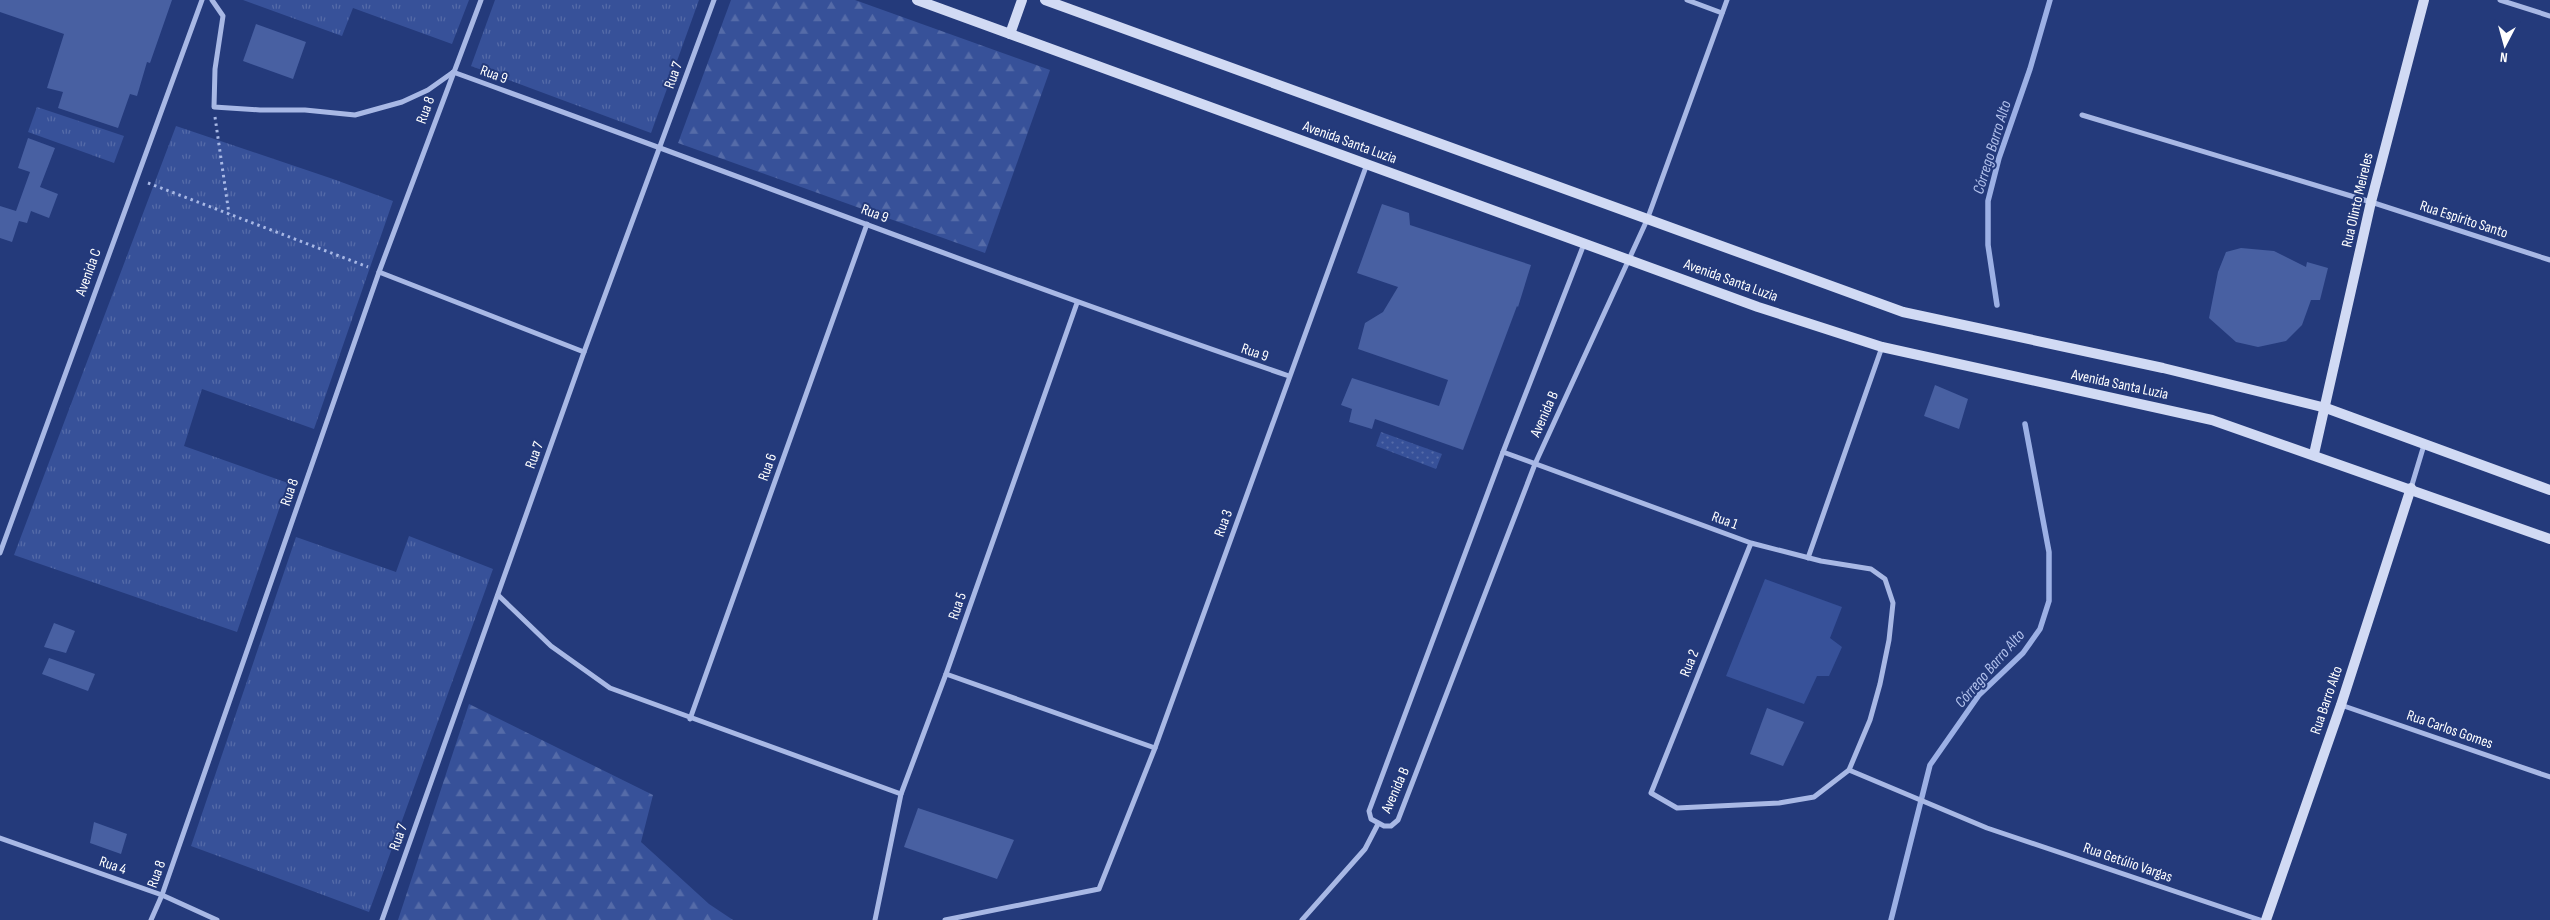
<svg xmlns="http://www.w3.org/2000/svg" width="2550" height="920" font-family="'Sofia Sans Condensed',sans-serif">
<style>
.grass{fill:url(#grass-tufts)}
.forest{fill:url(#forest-firs)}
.garden{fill:url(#garden-dots)}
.pitch{fill:#375199}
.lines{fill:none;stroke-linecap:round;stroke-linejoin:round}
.stream{stroke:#9cb0e5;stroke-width:5.5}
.building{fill:#4860a2}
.path{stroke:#a8b8e5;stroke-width:3;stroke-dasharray:2.5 4;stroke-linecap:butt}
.street{stroke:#a8b8e5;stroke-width:5}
.secondary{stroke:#d1daf4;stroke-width:10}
.labels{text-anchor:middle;stroke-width:4;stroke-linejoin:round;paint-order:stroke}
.street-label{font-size:15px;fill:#fff;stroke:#243a7b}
.water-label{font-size:16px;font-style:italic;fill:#b3c2ed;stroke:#243a7b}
</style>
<defs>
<pattern id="grass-tufts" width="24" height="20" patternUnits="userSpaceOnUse" patternTransform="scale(1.25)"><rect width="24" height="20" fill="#375199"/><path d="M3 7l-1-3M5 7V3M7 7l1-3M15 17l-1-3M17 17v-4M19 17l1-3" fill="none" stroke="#556ba8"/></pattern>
<pattern id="forest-firs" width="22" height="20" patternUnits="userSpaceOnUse" patternTransform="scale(1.25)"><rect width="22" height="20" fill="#375199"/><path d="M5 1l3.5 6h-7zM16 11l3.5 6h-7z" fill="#556ba8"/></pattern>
<pattern id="garden-dots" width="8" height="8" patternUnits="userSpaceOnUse" patternTransform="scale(1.25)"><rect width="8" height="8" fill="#375199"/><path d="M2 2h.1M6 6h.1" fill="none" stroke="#556ba8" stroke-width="1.8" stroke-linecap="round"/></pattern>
</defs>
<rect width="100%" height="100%" fill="#243a7b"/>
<g class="grass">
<path d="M 243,0 L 469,0 L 452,44 L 353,8 L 342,36 Z"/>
<path d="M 495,0 L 699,0 L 651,133 L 471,66 Z"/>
<path d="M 37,107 L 124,136 L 114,163 L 28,132 Z"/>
<path d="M 176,126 L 333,179 L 393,201 L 314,429 L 202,389 L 184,446 L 288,483 L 237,632 L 14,555 Z"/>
<path d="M 409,536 L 493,569 L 369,912 L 191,846 L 296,537 L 396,572 Z"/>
</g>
<g class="forest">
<path d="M 731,0 L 855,0 L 1050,70 L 985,253 L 678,143 Z"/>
<path d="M 469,704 L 653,795 L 641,842 L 709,904 L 733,920 L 398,920 Z"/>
</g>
<path class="garden" d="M 1381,432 L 1442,454 L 1436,469 L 1376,446 Z"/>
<path class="pitch" d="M 1765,579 L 1842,607 L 1830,638 L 1842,647 L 1829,676 L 1817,676 L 1804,704 L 1726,676 Z"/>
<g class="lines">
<g class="stream">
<path d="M 1997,305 L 1988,245 L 1988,201 L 1999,158 L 2030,69 L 2050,0"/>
<path d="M 1891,920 L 1930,765 L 1979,695 L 2023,653 L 2040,629 L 2049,601 L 2049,552 L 2025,424"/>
</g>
</g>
<g class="building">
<path d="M 0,0 L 172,0 L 150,63 L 147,62 L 137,96 L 130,94 L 118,128 L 58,108 L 63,92 L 47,88 L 64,34 L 0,12 Z"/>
<path d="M 256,24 L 306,42 L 293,79 L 243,61 Z"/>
<path d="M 28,138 L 55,148 L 40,187 L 58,194 L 49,218 L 31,211 L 27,223 L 19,221 L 12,242 L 0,238 L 0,206 L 16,211 L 30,172 L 18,168 Z"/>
<path d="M 1382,204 L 1409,213 L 1410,225 L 1531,265 L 1518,307 L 1517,306 L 1463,450 L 1375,419 L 1372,429 L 1349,422 L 1352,409 L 1341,405 L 1352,378 L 1439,406 L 1448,380 L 1358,349 L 1365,323 L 1383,312 L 1398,287 L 1357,273 Z"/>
<path d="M 2241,248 L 2274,251 L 2306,267 L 2307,262 L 2328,268 L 2320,300 L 2311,300 L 2302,325 L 2286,341 L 2258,347 L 2236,342 L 2209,318 L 2218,272 L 2226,252 Z"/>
<path d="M 1935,385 L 1968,399 L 1959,429 L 1924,416 Z"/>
<path d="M 54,623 L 75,631 L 66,653 L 44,647 Z"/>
<path d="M 49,658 L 95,674 L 88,691 L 42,674 Z"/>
<path d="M 1767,708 L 1804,722 L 1783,766 L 1750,754 Z"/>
<path d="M 918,808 L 1014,840 L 997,879 L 904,847 Z"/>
<path d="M 94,822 L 127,834 L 121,854 L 90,843 Z"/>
</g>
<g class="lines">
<g class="path">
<path d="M 215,117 L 229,214"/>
<path d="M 148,183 L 368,267"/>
</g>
<g class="street">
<path d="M 212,0 L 223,16 L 215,69 L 214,107 L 260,110 L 305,110 L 355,115 L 402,102 L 428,90 L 452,73"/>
<path d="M 1687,0 L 1722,13"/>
<path d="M 2500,0 L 2550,16"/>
<path d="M 453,72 C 732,173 1008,280 1289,376"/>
<path d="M 2082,115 L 2371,202 L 2550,260"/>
<path d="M 1584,244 L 1503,452 L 1369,811 L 1371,819 L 1384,826 L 1391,826 L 1398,820 L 1535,464 L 1647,220 L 1727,0"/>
<path d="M 379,272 L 584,352"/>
<path d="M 1503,452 L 1751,543 L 1821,561 L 1871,569 L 1885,579 L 1893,603 L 1889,640 L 1880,684 L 1870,720 L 1849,770 L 1814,797 L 1779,803 L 1677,808 L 1651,793 L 1751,543"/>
<path d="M 2411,488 L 2424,445"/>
<path d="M 0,553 L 202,0"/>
<path d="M 1808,558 L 1882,347"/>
<path d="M 498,595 L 551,646 L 610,688 L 901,794"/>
<path d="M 946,674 L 1155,748"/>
<path d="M 2341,705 L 2550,777"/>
<path d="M 690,719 L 867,224"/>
<path d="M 1849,770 L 1987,828 L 2260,920"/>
<path d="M 0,838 L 162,895 L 217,920"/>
<path d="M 151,920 L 162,895 L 379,272 L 481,0"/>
<path d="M 382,920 L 584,352 L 714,0"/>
<path d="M 875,920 L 901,794 L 946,674 L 1077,303"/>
<path d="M 945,920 L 1099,889 L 1155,748 L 1367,164"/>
<path d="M 1302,920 L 1365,849 L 1378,824"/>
</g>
<g class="secondary">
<path d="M 917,0 L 1758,307 L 1882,347 L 2212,420 L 2550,539"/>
<path d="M 1045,0 L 1903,312 L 2163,368 L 2326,408 L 2550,490"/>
<path d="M 1010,34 L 1022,0"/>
<path d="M 2314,454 L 2371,202 L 2424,0"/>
<path d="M 2266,920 L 2341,705 L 2411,488"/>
</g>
</g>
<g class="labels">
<g class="street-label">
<text transform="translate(494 74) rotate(20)" y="5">Rua 9</text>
<text transform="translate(673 75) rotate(-70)" y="5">Rua 7</text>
<text transform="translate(425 110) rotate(-70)" y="5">Rua 8</text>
<text transform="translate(1350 142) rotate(20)" y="5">Avenida Santa Luzia</text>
<text transform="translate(2357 200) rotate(-77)" y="5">Rua Olinto Meireles</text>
<text transform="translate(875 213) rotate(21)" y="5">Rua 9</text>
<text transform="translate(2464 219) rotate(18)" y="5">Rua Espírito Santo</text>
<text transform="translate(88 272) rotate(-70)" y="5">Avenida C</text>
<text transform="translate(1731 280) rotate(20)" y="5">Avenida Santa Luzia</text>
<text transform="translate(1255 352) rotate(19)" y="5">Rua 9</text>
<text transform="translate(2120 384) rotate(12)" y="5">Avenida Santa Luzia</text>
<text transform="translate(1544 414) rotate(-66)" y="5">Avenida B</text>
<text transform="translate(534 455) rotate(-70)" y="5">Rua 7</text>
<text transform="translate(767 467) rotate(-70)" y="5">Rua 6</text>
<text transform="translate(289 492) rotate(-71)" y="5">Rua 8</text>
<text transform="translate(1725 520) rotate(20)" y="5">Rua 1</text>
<text transform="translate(1223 523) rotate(-70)" y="5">Rua 3</text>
<text transform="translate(957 606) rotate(-71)" y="5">Rua 5</text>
<text transform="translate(1689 663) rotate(-68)" y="5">Rua 2</text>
<text transform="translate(2326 700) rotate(-71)" y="5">Rua Barro Alto</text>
<text transform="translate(2450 729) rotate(19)" y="5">Rua Carlos Gomes</text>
<text transform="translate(1395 790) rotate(-66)" y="5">Avenida B</text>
<text transform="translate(398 837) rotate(-70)" y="5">Rua 7</text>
<text transform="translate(2128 862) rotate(19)" y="5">Rua Getúlio Vargas</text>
<text transform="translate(113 865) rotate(19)" y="5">Rua 4</text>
<text transform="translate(156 874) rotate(-70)" y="5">Rua 8</text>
</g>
<g class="water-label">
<text transform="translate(1991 147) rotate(-73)" y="6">Córrego Barro Alto</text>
<text transform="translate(1989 668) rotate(-49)" y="6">Córrego Barro Alto</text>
</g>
</g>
<g transform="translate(2505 45) rotate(186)" stroke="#243a7b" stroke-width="4" paint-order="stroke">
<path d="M0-4L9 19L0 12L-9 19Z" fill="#ffffff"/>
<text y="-8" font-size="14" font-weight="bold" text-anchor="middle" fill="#ffffff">N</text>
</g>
</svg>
